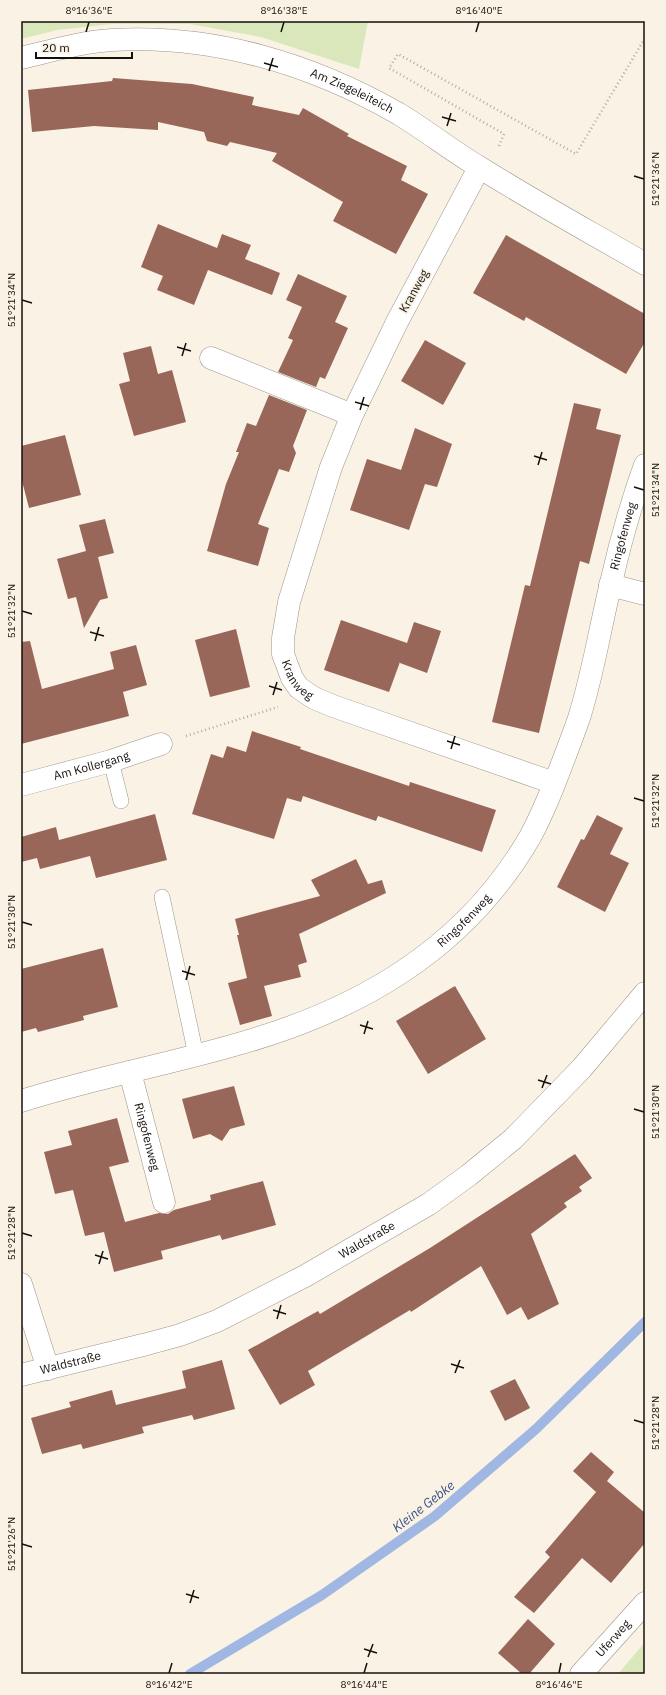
<svg xmlns="http://www.w3.org/2000/svg" width="666" height="1695" font-family="'IBM Plex Sans',sans-serif">
<style>
.green{fill:#dae7bb}
.lines{fill:none;stroke-linecap:round;stroke-linejoin:round}
.stream{stroke:#a1b7e3;stroke-width:10}
.building{fill:#986759}
.lane-casing{stroke:#9d9689;stroke-width:16}
.street-casing{stroke:#9d9689;stroke-width:23}
.path{stroke:#b2aba0;stroke-width:2.5;stroke-dasharray:1 3;stroke-linecap:butt}
.lane{stroke:#fff;stroke-width:15}
.street{stroke:#fff;stroke-width:22}
.ticks{fill:none;stroke:#14110d;stroke-width:1.5}
.labels{text-anchor:middle;stroke-width:3.5;stroke-linejoin:round;paint-order:stroke}
.street-label{font-size:12px;fill:#14110d;stroke:#faf2e4}
.water-label{font-size:13px;font-style:italic;fill:#365088;stroke:#faf2e4}
.neatline{fill:none;stroke:#14110d;stroke-width:1.5}
.ticks-label{font-size:10px;text-anchor:middle;fill:#14110d}
</style>
<rect width="100%" height="100%" fill="#faf2e4"/>
<g class="green">
<path d="M 21,21 L 368,21 L 359,69 L 261,37 L 190,24 L 112,24 L 57,30 L 21,39 Z"/>
<path d="M 645,1642 L 645,1674 L 618,1674 Z"/>
</g>
<g class="lines">
<path class="stream" d="M 190,1674 L 322,1595 L 435,1516 L 536,1429 L 645,1322"/>
</g>
<g class="building">
<path d="M 113,78 L 192,84 L 254,97 L 252,105 L 299,115 L 303,108 L 349,134 L 347,136 L 407,166 L 401,180 L 428,194 L 396,254 L 333,221 L 343,202 L 272,161 L 277,153 L 230,142 L 227,146 L 207,141 L 204,132 L 158,122 L 158,130 L 94,126 L 32,132 L 28,90 L 112,81 Z"/>
<path d="M 158,224 L 217,248 L 222,234 L 251,245 L 245,259 L 280,273 L 272,295 L 208,270 L 194,305 L 157,290 L 163,276 L 141,267 Z"/>
<path d="M 506,235 L 645,314 L 645,342 L 626,374 L 526,317 L 524,321 L 473,293 Z"/>
<path d="M 298,274 L 347,296 L 335,322 L 348,328 L 325,379 L 320,377 L 316,387 L 278,372 L 293,340 L 288,338 L 302,307 L 286,300 Z"/>
<path d="M 425,340 L 466,363 L 443,405 L 401,381 Z"/>
<path d="M 151,346 L 158,374 L 172,370 L 186,422 L 134,436 L 119,384 L 130,381 L 123,353 Z"/>
<path d="M 269,395 L 307,410 L 293,446 L 296,453 L 289,472 L 279,469 L 258,524 L 269,528 L 258,566 L 207,551 L 226,484 L 239,452 L 236,452 L 247,423 L 256,426 Z"/>
<path d="M 574,403 L 601,409 L 596,429 L 621,435 L 589,564 L 580,561 L 539,733 L 492,722 L 525,585 L 530,586 Z"/>
<path d="M 415,428 L 452,444 L 437,487 L 425,484 L 409,530 L 350,510 L 367,459 L 401,470 Z"/>
<path d="M 65,435 L 81,495 L 29,508 L 21,477 L 21,446 Z"/>
<path d="M 105,519 L 114,553 L 98,557 L 108,598 L 100,600 L 84,628 L 76,597 L 68,599 L 57,559 L 86,551 L 79,525 Z"/>
<path d="M 341,620 L 407,643 L 414,622 L 441,631 L 427,673 L 400,663 L 400,662 L 389,692 L 324,670 Z"/>
<path d="M 236,629 L 250,687 L 210,697 L 195,640 Z"/>
<path d="M 30,641 L 42,689 L 114,669 L 110,652 L 136,645 L 147,685 L 123,692 L 129,716 L 21,744 L 21,642 Z"/>
<path d="M 252,731 L 301,747 L 300,749 L 409,786 L 410,782 L 496,810 L 482,852 L 378,816 L 376,821 L 303,796 L 301,802 L 287,798 L 274,839 L 192,814 L 211,754 L 223,758 L 227,746 L 246,752 Z"/>
<path d="M 155,814 L 167,860 L 96,878 L 90,856 L 40,869 L 37,858 L 21,862 L 21,837 L 56,827 L 59,840 Z"/>
<path d="M 597,815 L 623,828 L 610,854 L 629,863 L 605,912 L 557,887 L 581,839 L 584,840 Z"/>
<path d="M 356,859 L 368,884 L 382,880 L 386,893 L 299,934 L 307,962 L 298,965 L 301,977 L 264,986 L 272,1016 L 240,1025 L 228,983 L 247,978 L 237,935 L 239,935 L 235,919 L 320,896 L 311,880 Z"/>
<path d="M 103,948 L 118,1007 L 83,1016 L 84,1020 L 38,1032 L 36,1028 L 21,1032 L 21,969 Z"/>
<path d="M 455,986 L 486,1039 L 428,1074 L 396,1021 Z"/>
<path d="M 234,1086 L 245,1125 L 230,1129 L 222,1141 L 210,1134 L 193,1139 L 182,1099 Z"/>
<path d="M 117,1118 L 129,1162 L 109,1167 L 125,1222 L 159,1213 L 168,1214 L 174,1210 L 211,1200 L 210,1195 L 263,1181 L 276,1225 L 222,1240 L 220,1235 L 161,1251 L 163,1259 L 114,1272 L 104,1232 L 85,1236 L 73,1190 L 55,1194 L 44,1152 L 72,1145 L 68,1131 Z"/>
<path d="M 575,1154 L 592,1178 L 579,1187 L 582,1191 L 564,1203 L 567,1207 L 531,1234 L 559,1304 L 528,1320 L 521,1307 L 507,1315 L 481,1266 L 411,1312 L 410,1310 L 308,1371 L 315,1385 L 280,1405 L 248,1350 L 318,1311 L 320,1314 L 430,1248 Z"/>
<path d="M 222,1360 L 235,1409 L 194,1420 L 192,1415 L 142,1427 L 144,1433 L 83,1449 L 81,1444 L 42,1454 L 31,1418 L 71,1407 L 69,1402 L 112,1390 L 116,1405 L 186,1388 L 182,1371 Z"/>
<path d="M 515,1379 L 530,1408 L 505,1421 L 490,1391 Z"/>
<path d="M 591,1452 L 614,1472 L 607,1481 L 645,1513 L 645,1543 L 611,1583 L 582,1558 L 534,1613 L 514,1597 L 550,1557 L 545,1552 L 597,1491 L 596,1492 L 573,1471 Z"/>
<path d="M 528,1619 L 555,1644 L 529,1674 L 522,1674 L 498,1653 Z"/>
</g>
<g class="lines">
<defs>
<g id="lane">
<path d="M 111,761 L 121,801"/>
<path d="M 162,897 L 196,1055"/>
</g>
<g id="street">
<path id="s1" d="M 21,58 C 51,51 81,42 112,40 C 213,34 312,64 399,114 C 427,131 452,151 479,167 C 533,201 590,232 645,264"/>
<path id="s2" d="M 479,168 L 397,322 L 352,415 L 331,467 L 289,602 L 283,638 L 283,654 L 292,678 L 299,688 L 314,698 L 333,706 L 554,783"/>
<path d="M 211,358 L 352,415"/>
<path d="M 610,585 L 645,594"/>
<path id="s3" d="M 21,785 L 111,761 L 161,744"/>
<path id="s4" d="M 130,1072 L 164,1202"/>
<path id="s5" d="M 21,1101 C 90,1079 161,1066 231,1046 C 356,1012 464,951 530,837 C 539,821 546,804 553,787 C 562,764 571,741 579,718 C 593,674 600,628 611,583 C 620,543 631,504 645,465"/>
<path d="M 21,1284 L 48,1369"/>
<path id="s6" d="M 21,1375 L 147,1344 L 180,1335 L 217,1321 L 305,1276 L 429,1204 L 469,1175 L 513,1139 L 582,1068 L 645,993"/>
<path id="s7" d="M 581,1674 L 645,1603"/>
</g>
</defs>
<use href="#lane" class="lane-casing"/>
<use href="#street" class="street-casing"/>
<g class="path">
<path d="M 499,146 L 504,134 L 389,68 L 398,54 L 576,154 L 645,38"/>
<path d="M 186,736 L 278,707"/>
</g>
<use href="#lane" class="lane"/>
<use href="#street" class="street"/>
</g>
<path class="ticks" d="M 86,32 L 89,22M 281,32 L 284,22M 476,32 L 479,22M 264,63 L 278,67M 269,71 L 273,58M 442,117 L 456,121M 447,126 L 451,113M 634,176 L 644,179M 22,300 L 32,303M 177,347 L 191,351M 182,356 L 186,343M 355,402 L 369,406M 360,410 L 364,397M 534,456 L 547,460M 538,465 L 542,452M 634,487 L 644,490M 22,611 L 32,614M 90,632 L 104,636M 95,641 L 99,627M 269,686 L 282,690M 273,695 L 277,682M 447,741 L 460,745M 451,749 L 455,736M 634,798 L 644,801M 22,922 L 32,925M 182,971 L 195,975M 186,980 L 190,966M 360,1025 L 373,1029M 364,1034 L 368,1021M 538,1080 L 551,1084M 542,1088 L 547,1075M 634,1109 L 644,1112M 22,1233 L 32,1236M 95,1255 L 108,1259M 99,1264 L 103,1251M 273,1310 L 286,1314M 277,1319 L 281,1305M 451,1364 L 464,1368M 455,1373 L 460,1360M 634,1420 L 644,1423M 22,1544 L 32,1547M 186,1594 L 199,1598M 190,1603 L 194,1590M 364,1649 L 377,1653M 368,1657 L 373,1644M 169,1673 L 172,1663M 364,1673 L 367,1663M 559,1673 L 561,1663"/>
<g class="labels">
<g class="street-label">
<text dy="4" stroke="none"><textPath href="#s1" startOffset="341">Am Ziegeleiteich</textPath></text>
<text transform="translate(414 291) rotate(-61)" y="4">Kranweg</text>
<text dy="4" stroke="none"><textPath href="#s5" startOffset="908">Ringofenweg</textPath></text>
<text dy="4" stroke="none"><textPath href="#s2" startOffset="558">Kranweg</textPath></text>
<text dy="4" stroke="none"><textPath href="#s3" startOffset="73">Am Kollergang</textPath></text>
<text dy="4" stroke="none"><textPath href="#s5" startOffset="485">Ringofenweg</textPath></text>
<text dy="4" stroke="none"><textPath href="#s4" startOffset="67">Ringofenweg</textPath></text>
<text dy="4" stroke="none"><textPath href="#s6" startOffset="374">Waldstraße</textPath></text>
<text dy="4" stroke="none"><textPath href="#s6" startOffset="51">Waldstraße</textPath></text>
<text dy="4" stroke="none"><textPath href="#s7" startOffset="48">Uferweg</textPath></text>
</g>
<g class="water-label">
<text transform="translate(423 1506) rotate(-38)" y="5">Kleine Gebke</text>
</g>
</g>
<rect width="666" height="1695" fill="none" stroke="#faf2e4" stroke-width="44"/>
<path d="M36 52v6h96v-6" fill="none" stroke="#14110d" stroke-width="2"/>
<text x="42" y="52" font-size="12" fill="#14110d" stroke="#faf2e4" stroke-width="3" paint-order="stroke">20 m</text>
<rect x="22" y="22" width="622" height="1651" class="neatline"/>
<g class="ticks-label">
<text x="89" y="14">8°16'36"E</text>
<text x="284" y="14">8°16'38"E</text>
<text x="479" y="14">8°16'40"E</text>
<text transform="translate(655 179) rotate(-90)" y="4">51°21'36"N</text>
<text transform="translate(11 300) rotate(-90)" y="4">51°21'34"N</text>
<text transform="translate(655 490) rotate(-90)" y="4">51°21'34"N</text>
<text transform="translate(11 611) rotate(-90)" y="4">51°21'32"N</text>
<text transform="translate(655 801) rotate(-90)" y="4">51°21'32"N</text>
<text transform="translate(11 922) rotate(-90)" y="4">51°21'30"N</text>
<text transform="translate(655 1112) rotate(-90)" y="4">51°21'30"N</text>
<text transform="translate(11 1233) rotate(-90)" y="4">51°21'28"N</text>
<text transform="translate(655 1423) rotate(-90)" y="4">51°21'28"N</text>
<text transform="translate(11 1544) rotate(-90)" y="4">51°21'26"N</text>
<text x="169" y="1688">8°16'42"E</text>
<text x="364" y="1688">8°16'44"E</text>
<text x="559" y="1688">8°16'46"E</text>
</g>
</svg>
